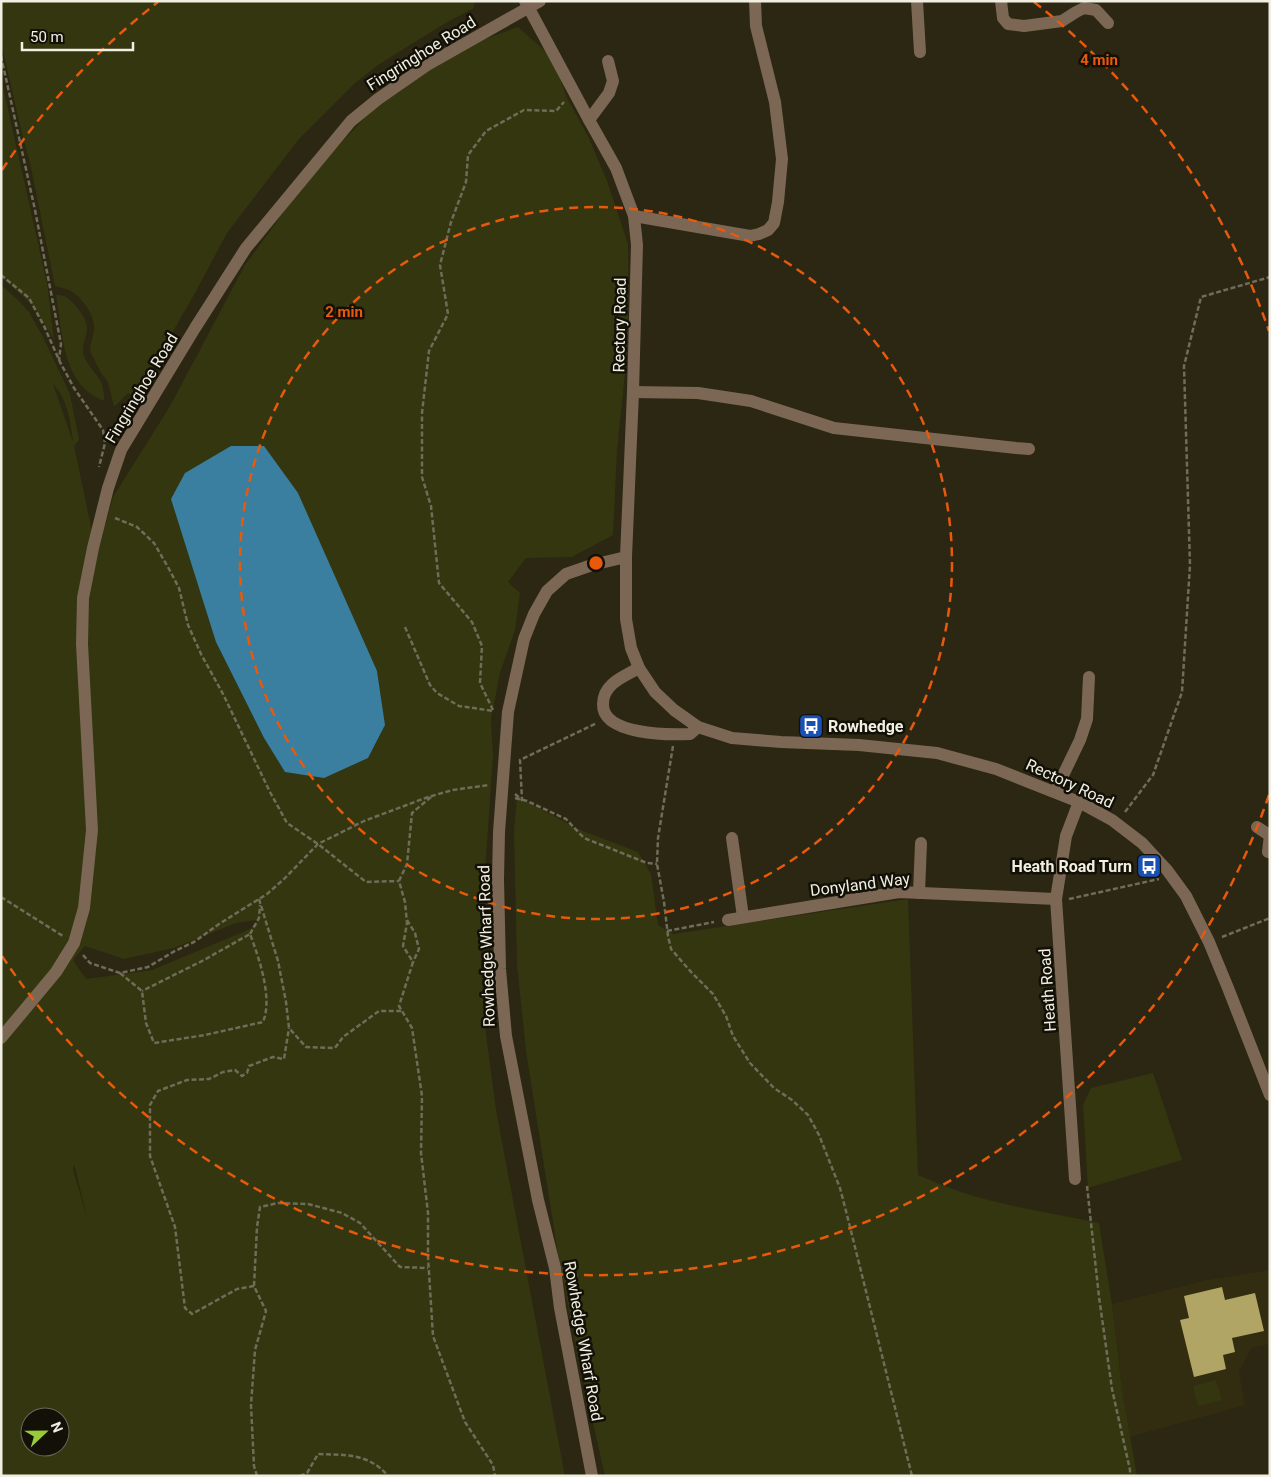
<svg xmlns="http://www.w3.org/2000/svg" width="1271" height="1477" font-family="Roboto,sans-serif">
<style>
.built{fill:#322d10}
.green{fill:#33360e;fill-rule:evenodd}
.water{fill:#3a7fa0}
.building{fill:#b0a564}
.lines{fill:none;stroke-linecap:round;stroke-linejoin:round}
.path{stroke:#6f6c59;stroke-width:2.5;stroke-dasharray:5 2.5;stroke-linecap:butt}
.minor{stroke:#7b6754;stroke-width:12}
.ring{fill:none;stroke:#e8590c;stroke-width:2.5;stroke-dasharray:9 6}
.labels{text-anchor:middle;stroke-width:5;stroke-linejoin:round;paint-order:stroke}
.street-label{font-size:16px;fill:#f1efe2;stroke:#121007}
.poi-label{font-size:16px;font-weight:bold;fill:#f1efe2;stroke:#121007;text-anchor:start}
.centre{fill:#e8590c;stroke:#121007;stroke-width:2.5}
.ring-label{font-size:15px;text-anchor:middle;font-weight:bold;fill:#e8590c;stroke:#121007;stroke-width:5;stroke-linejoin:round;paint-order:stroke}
</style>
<rect width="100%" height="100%" fill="#2b2712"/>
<path class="built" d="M 1270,1270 L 1270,1344 L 1251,1348 L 1239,1372 L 1245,1405 L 1130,1437 L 1122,1390 L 1112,1304 L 1208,1280 Z"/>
<g class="green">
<path d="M 1,1 L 475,1 L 474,8 L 444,24 L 378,65 L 355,83 L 299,139 L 227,233 L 194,295 L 135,397 L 128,393 L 114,407 L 108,382 L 101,373 L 90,351 C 90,343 94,335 94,327 C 94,314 81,297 71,291 C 66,288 60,288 55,286 L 30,163 L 22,134 L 1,42 Z"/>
<path d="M 518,27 L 554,59 L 566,96 L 589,138 L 607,181 L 628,244 L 628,343 L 617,451 L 613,535 L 572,557 L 526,558 L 508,582 L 520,593 L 515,630 L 500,673 L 491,719 L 493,756 L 480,944 L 484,1018 L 496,1110 L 565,1476 L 1,1476 L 1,285 L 19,301 L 29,312 L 43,337 L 70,394 L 79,440 L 74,446 L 97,555 L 113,497 L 170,406 L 245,265 L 311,175 L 384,97 L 449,52 ZM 53,384 C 67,398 71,422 73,442 ZM 216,642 L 377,671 L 385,725 L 368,758 L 285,772 L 264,738 ZM 258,920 L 250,929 L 152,970 L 86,979 L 73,960 L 85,946 L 124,959 L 174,948 L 236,923 ZM 74,1164 L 87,1217 L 73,1170 ZM 30,1417 L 60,1417 L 60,1447 L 30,1447 Z"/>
<path d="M 1,78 L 47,283 L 54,340 L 34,307 L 24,297 L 1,277 Z"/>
<path d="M 56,295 C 59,295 62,295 64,296 C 72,299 86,317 87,326 C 88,336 80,346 84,356 C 93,376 105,376 104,401 C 61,384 63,333 56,295 Z"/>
<path d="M 517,796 L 578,829 L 638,852 L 651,874 L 658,925 L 673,934 L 908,899 L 918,1175 C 933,1181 949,1188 964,1193 C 1008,1207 1054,1213 1099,1223 L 1112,1304 L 1122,1390 L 1137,1476 L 605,1476 L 579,1361 L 558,1254 L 526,1051 L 517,965 L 514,831 Z"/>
<path d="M 1153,1073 L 1182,1160 L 1088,1188 L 1083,1105 L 1091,1088 Z"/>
<path d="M 1216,1380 L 1222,1400 L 1198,1406 L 1193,1386 Z"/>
</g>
<path class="water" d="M 231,446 L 264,446 L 298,493 L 377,671 L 385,725 L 368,758 L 324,778 L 285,772 L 264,738 L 216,642 L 171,499 L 185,473 Z"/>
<path class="building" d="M 1222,1287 L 1225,1300 L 1255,1293 L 1264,1331 L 1232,1338 L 1235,1352 L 1223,1355 L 1226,1369 L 1194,1377 L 1180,1320 L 1189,1318 L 1184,1296 Z"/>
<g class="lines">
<g class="path">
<path d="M 1,56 L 35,210 L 61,344 L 59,360"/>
<path d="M 1,275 L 29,298 L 44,326 L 60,362 L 74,388 L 103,430 L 105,443 L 99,467"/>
<path d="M 115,518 L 137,527 L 154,543 L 169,569 L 179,588 L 188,625 L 201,654 L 223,694 L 270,792 L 287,823 L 318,844 L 366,882 L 399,881"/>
<path d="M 405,627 L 430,685 L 437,693 L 459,706 L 494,711"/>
<path d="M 493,710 L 480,683 L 482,646 L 472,622 L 439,583 L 431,506 L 422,477 L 422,413 L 429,351 L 448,314 L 440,265 L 451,222 L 466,182 L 468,155 L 486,131 L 524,110 L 556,111 L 564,102"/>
<path d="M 673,746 L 658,838 L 657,864 L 664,902 L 668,936 L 671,949 L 692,973 L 713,994 L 726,1016 L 733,1036 L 750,1063 L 774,1088 L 792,1100 L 808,1115 L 819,1135 L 840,1188 L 846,1211 L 912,1476"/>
<path d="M 515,794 L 522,800 L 520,760 L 597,723"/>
<path d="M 431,797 L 412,813 L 407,864 L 399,881 L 405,902 L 407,923 L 403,946 L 413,962 L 399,1006 L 412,1028 L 422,1096 L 421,1153 L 428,1213 L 428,1257 L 433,1336 L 465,1422 L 493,1465 L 495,1476"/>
<path d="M 515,798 L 527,801 L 566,819 L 584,838 L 647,863 L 657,864"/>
<path d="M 1125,812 L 1153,775 L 1182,692 L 1190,565 L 1184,366 L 1201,297 L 1270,277"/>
<path d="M 1,897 L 63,936"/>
<path d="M 259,899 L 278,961 L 286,1002 L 289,1028 L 306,1047 L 335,1048 L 343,1037 L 379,1011 L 402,1011"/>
<path d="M 1069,899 L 1159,879"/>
<path d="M 407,920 L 415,933 L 419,949 L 413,962"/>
<path d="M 667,931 L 714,922"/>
<path d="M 250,934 L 259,918 L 260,905"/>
<path d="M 1222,937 L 1270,918"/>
<path d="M 83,955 L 90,963 L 120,973 L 148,967 L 173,952 L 194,942 L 219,924 L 267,894 L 284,879 L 318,844 L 364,821 L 428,797 L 453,790 L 489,785"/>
<path d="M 120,973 L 142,991 L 146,1023 L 154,1043 L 205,1035 L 263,1022 C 273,998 259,958 250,934 L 204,960 L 142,991"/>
<path d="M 1087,1186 L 1099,1297 L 1112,1389 L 1130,1470 L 1130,1476"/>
<path d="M 254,1286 L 237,1289 L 192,1314 L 185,1308 L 175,1227 L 150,1156 L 150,1105 L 158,1091 L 187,1080 L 209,1079 L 223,1072 L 235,1070 L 242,1076 L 247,1073 L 249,1066 L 273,1057 L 284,1059 L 289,1028"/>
<path d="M 257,1476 L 254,1466 L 251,1405 L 255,1350 L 266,1311 L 254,1286 L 257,1227 L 260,1207 L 278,1203 L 308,1204 L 342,1213 L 360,1223 L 400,1267 L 428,1268"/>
<path d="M 300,1476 L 307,1473 L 318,1454 C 344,1455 369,1453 388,1476"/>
</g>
<g class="minor">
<path d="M 525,1 L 589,120 L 616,168 L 634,216 L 637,245 L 633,392 L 626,557 L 626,619 L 631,648 L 639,668 L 655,692 L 674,710 L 698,727 L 732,738 L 781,742 L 859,745 L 937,753 L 996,769 L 1079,802 L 1112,820 L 1142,843 L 1167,870 L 1186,896 L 1209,942 L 1228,988 L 1270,1095"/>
<path d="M 917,1 L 920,52"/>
<path d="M 1001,1 L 1003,18 L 1008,24 L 1024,26 L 1062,21 L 1076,12 L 1084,8 L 1096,10 L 1108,23"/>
<path d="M 589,120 L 609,93 L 613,81 L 608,61"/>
<path d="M 634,216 L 750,236 L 759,234 L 768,230 L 774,223 L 778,202 L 782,159 L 775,102 L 756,26 L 755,1"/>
<path d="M 633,392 L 698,393 L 751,401 L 834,428 L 1016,448 L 1029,449"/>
<path d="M 639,668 C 623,677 603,684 603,704 C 602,735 669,735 690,734 L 698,727"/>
<path d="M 1055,792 L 1080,740 L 1087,719 L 1089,677"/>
<path d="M 1257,827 L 1269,835"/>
<path d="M 732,838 L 743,917"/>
<path d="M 1268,852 L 1270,835"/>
<path d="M 919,893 L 921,843"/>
<path d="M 728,920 L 899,892 L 1056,899"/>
<path d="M 1,1038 L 56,972 L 74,943 L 84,908 L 92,830 L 82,644 L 83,598 L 93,548 L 108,488 L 121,450 L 195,328 L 246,248 L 351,121 L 378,99 L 427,65 L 540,1"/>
<path d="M 1075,1179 L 1056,899 L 1066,836 L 1079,802"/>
<path d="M 592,1476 L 560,1308 L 555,1268 L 538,1200 L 506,1036 L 500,969 L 498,879 L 499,832 L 508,712 L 524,639 L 534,614 L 547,591 L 566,574 L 592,565 L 626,557"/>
</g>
</g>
<g class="ring">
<circle cx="596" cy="563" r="356"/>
<path d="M1269 795A712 712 0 0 1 2 956M2 170A712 712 0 0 1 158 2M1034 2A712 712 0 0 1 1269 331"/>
</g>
<defs>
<symbol id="bus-square" viewBox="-11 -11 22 22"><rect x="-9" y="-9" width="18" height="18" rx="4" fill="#1a4fb4" stroke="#121007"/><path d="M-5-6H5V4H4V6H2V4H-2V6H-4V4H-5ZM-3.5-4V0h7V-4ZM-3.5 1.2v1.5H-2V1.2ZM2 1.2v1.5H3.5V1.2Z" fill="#fff"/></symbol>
</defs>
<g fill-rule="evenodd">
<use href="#bus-square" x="797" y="712" width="28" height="28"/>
<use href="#bus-square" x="1135" y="852" width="28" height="28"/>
</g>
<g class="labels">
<g class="street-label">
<text transform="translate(421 53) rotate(-32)" y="6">Fingringhoe Road</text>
<text transform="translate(619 325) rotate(-89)" y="6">Rectory Road</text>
<text transform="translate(141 388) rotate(-59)" y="6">Fingringhoe Road</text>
<text transform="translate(1070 783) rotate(25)" y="6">Rectory Road</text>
<text transform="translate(860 884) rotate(-7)" y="6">Donyland Way</text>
<text transform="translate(486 946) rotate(-92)" y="6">Rowhedge Wharf Road</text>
<text transform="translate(1047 990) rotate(-94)" y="6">Heath Road</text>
<text transform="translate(584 1341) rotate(80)" y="6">Rowhedge Wharf Road</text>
</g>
<g class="poi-label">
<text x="828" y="732">Rowhedge</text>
<text x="1132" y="872" text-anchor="end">Heath Road Turn</text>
</g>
</g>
<circle cx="596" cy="563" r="8" class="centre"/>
<g class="ring-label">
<text x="1099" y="65">4 min</text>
<text x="344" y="317">2 min</text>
</g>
<rect width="1271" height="1477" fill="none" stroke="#f1efe2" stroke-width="5"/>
<g transform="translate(45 1432) rotate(68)"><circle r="24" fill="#121007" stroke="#6b695f"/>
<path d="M0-4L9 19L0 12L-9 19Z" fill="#99cb36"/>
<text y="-8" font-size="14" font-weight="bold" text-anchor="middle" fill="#f1efe2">N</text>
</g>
<path d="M22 42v8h111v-8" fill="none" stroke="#f1efe2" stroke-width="2.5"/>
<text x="30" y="42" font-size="15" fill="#f1efe2" stroke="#121007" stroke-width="4" paint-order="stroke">50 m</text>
</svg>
